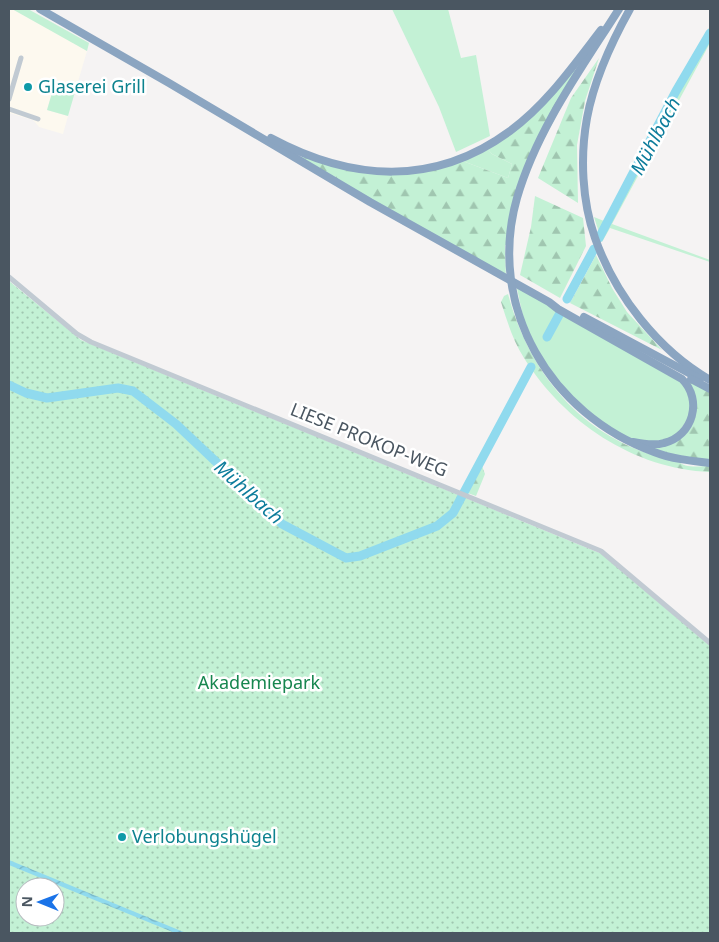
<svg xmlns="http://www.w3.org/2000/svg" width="719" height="942" font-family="'Noto Sans',sans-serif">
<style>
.commercial{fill:#fdf9ef}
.green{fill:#c3f1d5}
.forest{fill:url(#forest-firs)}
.park{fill:url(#park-dots);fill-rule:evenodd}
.water{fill:url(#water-waves)}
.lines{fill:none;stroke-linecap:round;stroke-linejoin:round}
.river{stroke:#90daee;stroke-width:9}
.minor{stroke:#c1cad2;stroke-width:5}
.highway{stroke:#8ba5c1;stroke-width:8}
.culture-dot{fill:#0f9aa8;stroke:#fff;stroke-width:2}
.labels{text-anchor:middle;stroke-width:5;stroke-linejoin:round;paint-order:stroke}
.culture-label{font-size:18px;fill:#0d838f;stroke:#fff;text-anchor:start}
.street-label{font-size:18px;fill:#4a5661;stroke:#fff}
.park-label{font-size:18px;fill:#17864f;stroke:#fff}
.water-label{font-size:19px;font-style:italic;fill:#0c7c9b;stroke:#fff}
</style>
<defs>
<pattern id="forest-firs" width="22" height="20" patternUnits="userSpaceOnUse" patternTransform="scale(1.25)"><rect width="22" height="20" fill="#c3f1d5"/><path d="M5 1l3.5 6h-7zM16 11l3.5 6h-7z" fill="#a0c6b0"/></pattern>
<pattern id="park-dots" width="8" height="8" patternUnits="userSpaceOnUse" patternTransform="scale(1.25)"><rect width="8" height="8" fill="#c3f1d5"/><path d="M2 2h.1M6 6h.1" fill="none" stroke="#a0c6b0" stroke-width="1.8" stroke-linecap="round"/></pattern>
<pattern id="water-waves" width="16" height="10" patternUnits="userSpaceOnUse" patternTransform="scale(1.25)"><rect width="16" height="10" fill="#90daee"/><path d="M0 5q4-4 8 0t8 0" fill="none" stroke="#78b4c4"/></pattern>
</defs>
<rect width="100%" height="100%" fill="#f5f3f3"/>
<path class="commercial" d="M 9,9 L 12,9 L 33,19 L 87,51 L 75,92 L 54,86 L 47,110 L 68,116 L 63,134 L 39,127 L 33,120 L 9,113 Z"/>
<g class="green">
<path d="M 12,9 L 28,9 L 89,43 L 87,51 Z"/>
<path d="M 392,9 L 448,9 L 461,58 L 476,55 L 490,136 L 456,152 L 439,107 Z"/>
<path d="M 710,26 L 710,43 L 612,224 L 710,260 L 710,262 L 610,228 L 602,242 L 594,217 L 604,221 Z"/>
<path d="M 54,86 L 75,92 L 68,116 L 47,110 Z"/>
<path d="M 486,147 L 492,154 L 512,164 L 508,178 L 460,160 Z"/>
<path d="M 516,284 L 685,383 L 693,412 L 673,440 L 633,442 L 579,408 L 528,339 Z"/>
</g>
<g class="forest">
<path d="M 599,58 L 585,101 L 577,145 L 578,203 L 538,178 L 571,98 Z"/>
<path d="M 572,67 L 579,73 L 524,177 L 509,245 L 505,245 L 506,279 L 300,161 L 303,154 L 384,172 L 460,160 L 508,178 L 512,164 L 492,154 L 486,147 L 511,131 Z"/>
<path d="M 535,196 L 583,218 L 586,246 L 560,298 L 520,275 L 531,227 Z"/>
<path d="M 596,255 L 612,288 L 627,312 L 662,350 L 570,303 Z"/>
<path d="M 508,294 C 531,379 589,445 678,461 C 685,469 700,466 710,466 L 710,472 C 634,469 564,422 524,358 C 513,341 507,321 501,302 L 504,296 Z"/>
<path d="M 682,379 L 692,380 L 710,389 L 710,463 L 669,457 L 646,444 L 652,444 L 683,432 L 694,407 Z"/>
<path d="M 479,464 L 482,466 L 485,474 L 476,496 L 462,491 L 474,465 Z"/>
</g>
<path class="park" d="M 9,281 L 81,340 L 602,554 L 710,646 L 710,933 L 9,933 ZM 25,887 L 55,887 L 55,917 L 25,917 Z"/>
<path class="water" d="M 9,860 L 186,933 L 175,933 L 9,865 Z"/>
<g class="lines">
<g class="river">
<path d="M 599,238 L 676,91 L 710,33"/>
<path d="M 567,299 L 594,249"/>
<path d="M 547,337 L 559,315"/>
<path d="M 9,385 L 26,393 L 47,398 L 118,388 L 133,391 L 176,424 L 282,524 L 346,558 L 360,556 L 437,526 L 453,513 L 531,367"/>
</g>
<g class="minor">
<path d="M 9,99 L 21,58"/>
<path d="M 9,109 L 38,119"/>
<path d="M 9,277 L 77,334 L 91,342 L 601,551 L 710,643"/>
</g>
<g class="highway">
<path d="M 40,9 L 169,83 L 370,202 L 549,302 L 558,309 L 682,379 C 703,400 693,436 664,443 C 654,446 643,444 633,442"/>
<path d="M 619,9 C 581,69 537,129 517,198 C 486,307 551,415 654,452 C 672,459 692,461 710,463"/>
<path d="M 630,9 C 611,43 594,80 587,118 C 580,157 582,201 595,238 C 615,295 658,350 710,380"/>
<path d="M 271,138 C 351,181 434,187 510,131 C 546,105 574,65 601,30"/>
<path d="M 584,317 L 700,379"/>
<path d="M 691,379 L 710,389"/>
</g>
</g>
<g class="culture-dot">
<circle cx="28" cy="87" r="5"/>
<circle cx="122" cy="837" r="5"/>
</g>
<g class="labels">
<g class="culture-label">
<text x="38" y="93">Glaserei Grill</text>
<text x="132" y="843">Verlobungshügel</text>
</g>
<g class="street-label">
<text transform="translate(369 440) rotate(22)" y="6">LIESE PROKOP-WEG</text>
</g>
<g class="park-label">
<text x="259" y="689">Akademiepark</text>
</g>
<g class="water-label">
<text transform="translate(655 136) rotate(-62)" y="7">Mühlbach</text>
<text transform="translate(249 492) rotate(42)" y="7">Mühlbach</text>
</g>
</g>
<rect width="719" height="942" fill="none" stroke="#4a5661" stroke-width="20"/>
<g transform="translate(40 902) rotate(271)"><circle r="24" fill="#ffffff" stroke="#b7bbc0"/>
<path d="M0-4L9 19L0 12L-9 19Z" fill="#1a73e8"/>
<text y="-8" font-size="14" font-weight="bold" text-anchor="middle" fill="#4a5661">N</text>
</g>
</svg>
